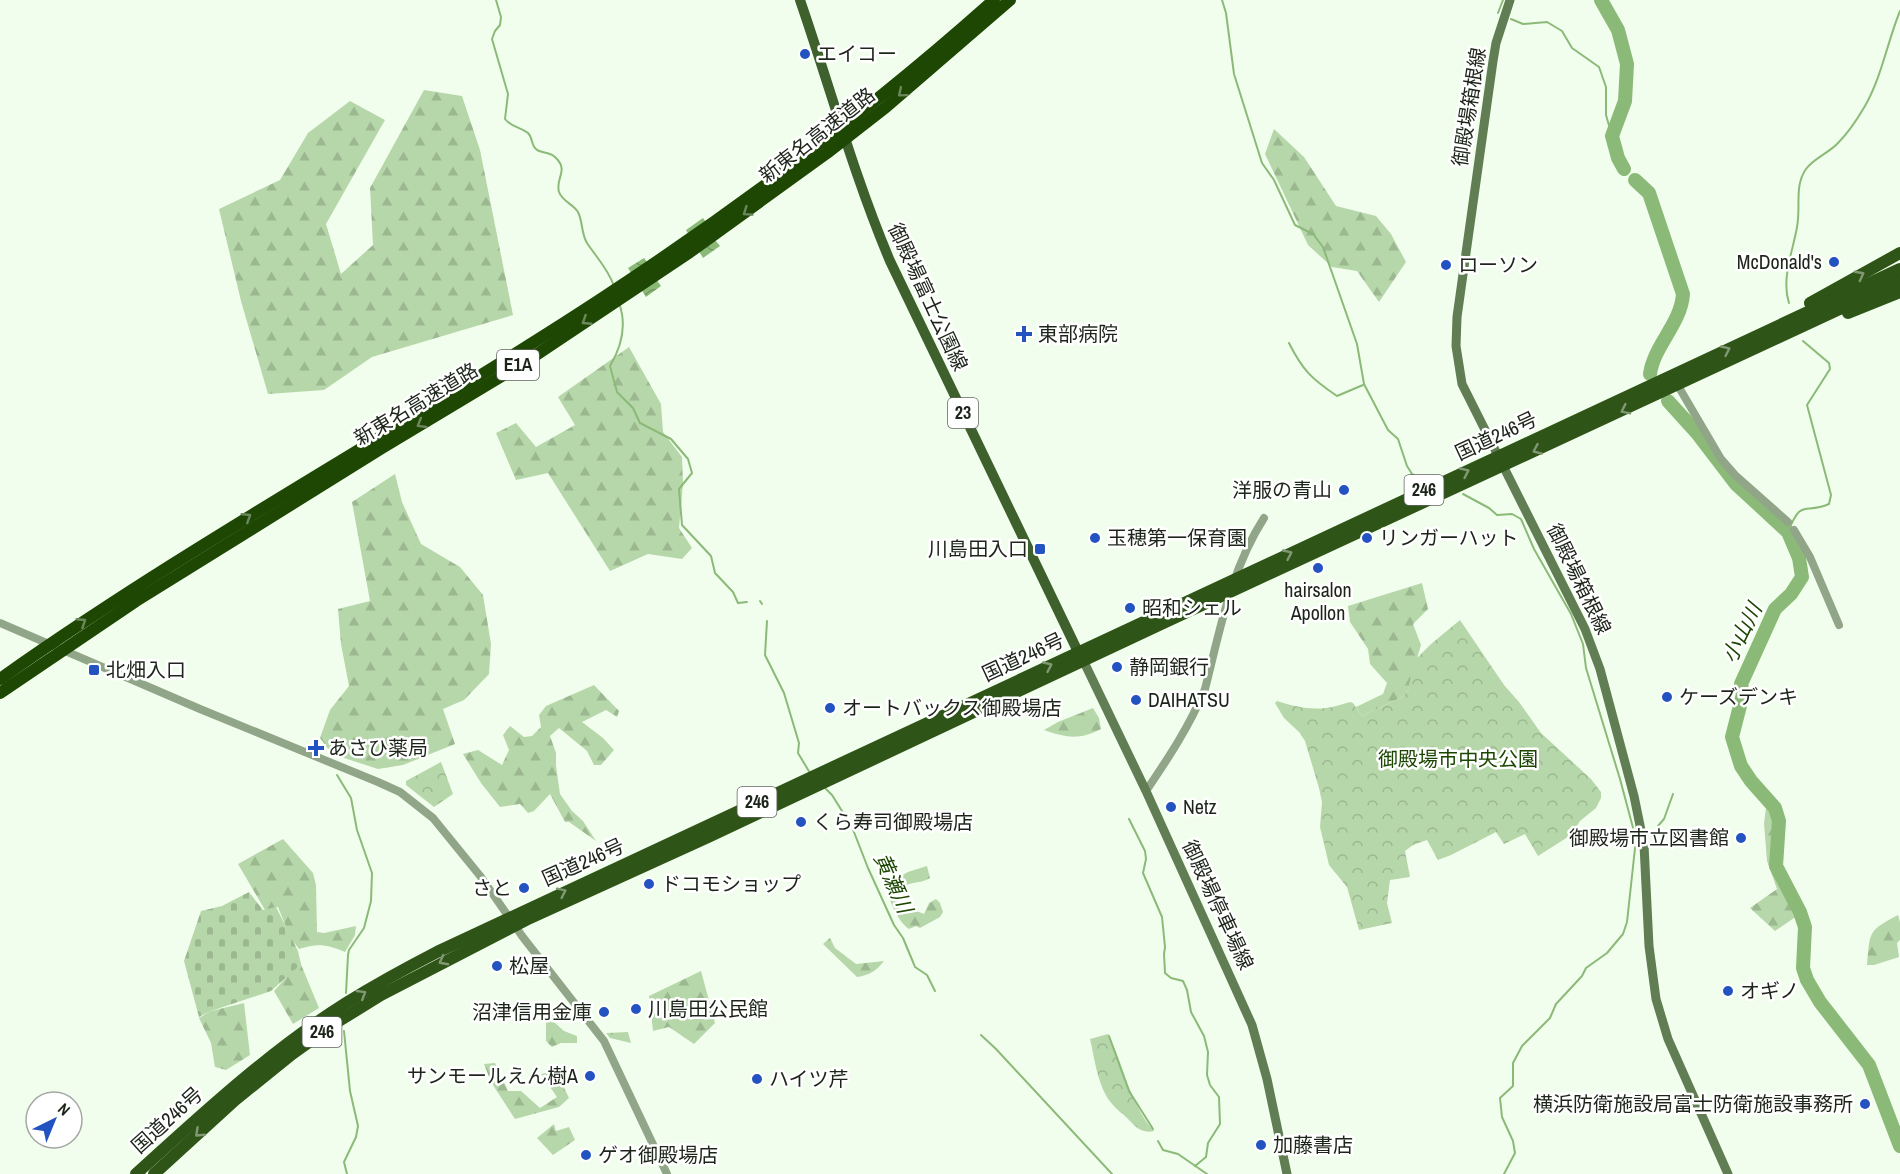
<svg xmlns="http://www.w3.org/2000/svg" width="1900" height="1174" font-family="'Archivo Narrow','Noto Sans JP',sans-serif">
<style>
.forest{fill:url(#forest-firs)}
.cemetery{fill:url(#cemetery-stones)}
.park{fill:url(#park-crowns)}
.water{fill:url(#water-waves)}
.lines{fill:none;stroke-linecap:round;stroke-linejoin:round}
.stream{stroke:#8bba78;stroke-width:2}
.river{stroke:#8bba78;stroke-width:14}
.tertiary{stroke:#91a689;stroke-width:8}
.secondary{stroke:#607d54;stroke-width:9}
.primary{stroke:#3d602d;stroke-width:10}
.trunk{stroke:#2e5418;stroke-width:12}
.motorway-bridge{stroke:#1e4704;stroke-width:12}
.oneway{stroke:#6d875c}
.oneway2{stroke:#829874}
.poi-dot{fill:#2353c1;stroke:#fff;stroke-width:2}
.labels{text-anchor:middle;stroke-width:5;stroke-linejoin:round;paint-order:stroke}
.shield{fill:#fff;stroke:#61665f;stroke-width:1.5}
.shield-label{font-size:18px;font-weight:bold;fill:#1d251b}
.poi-label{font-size:20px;fill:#1d251b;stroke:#fff;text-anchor:start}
.street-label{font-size:20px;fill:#1d251b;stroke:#fff}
.park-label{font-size:20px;fill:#1b4600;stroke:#fff}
.water-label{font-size:21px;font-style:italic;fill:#1b4700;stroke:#fff}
</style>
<defs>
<pattern id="forest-firs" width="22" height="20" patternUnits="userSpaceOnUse" patternTransform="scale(1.5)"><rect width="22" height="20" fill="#b6d7a9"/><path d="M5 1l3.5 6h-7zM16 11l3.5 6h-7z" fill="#9cb891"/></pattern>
<pattern id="cemetery-stones" width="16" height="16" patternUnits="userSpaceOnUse" patternTransform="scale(1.5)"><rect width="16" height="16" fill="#b6d7a9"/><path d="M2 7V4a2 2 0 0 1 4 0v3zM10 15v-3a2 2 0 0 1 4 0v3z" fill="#9cb891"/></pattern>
<pattern id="park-crowns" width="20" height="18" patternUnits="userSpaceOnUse" patternTransform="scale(1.5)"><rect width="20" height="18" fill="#b6d7a9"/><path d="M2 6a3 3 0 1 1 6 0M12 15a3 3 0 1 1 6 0" fill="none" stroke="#9cb891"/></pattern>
<pattern id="water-waves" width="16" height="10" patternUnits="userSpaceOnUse" patternTransform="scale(1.5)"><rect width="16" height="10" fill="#8bba78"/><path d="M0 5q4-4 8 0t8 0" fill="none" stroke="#719762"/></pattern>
</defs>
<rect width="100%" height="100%" fill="#f2feed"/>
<g class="forest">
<path d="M 424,90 L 462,96 L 480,150 L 513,315 L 372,357 L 324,390 L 268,394 L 241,301 L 219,209 L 280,180 L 308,133 L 350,101 L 385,120 L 326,224 L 341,274 L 373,245 L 370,188 Z"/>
<path d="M 1274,129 L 1304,157 L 1336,206 L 1376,216 L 1391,234 L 1406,262 L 1379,302 L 1357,271 L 1332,267 L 1308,245 L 1265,154 Z"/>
<path d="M 629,347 L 661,404 L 663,432 L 682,457 L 683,484 L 679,528 L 692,548 L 682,559 L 648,554 L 610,571 L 548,473 L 516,480 L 496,433 L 516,423 L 536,447 L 575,425 L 558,397 Z"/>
<path d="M 395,474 L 402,502 L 421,544 L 460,567 L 483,595 L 491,644 L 489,674 L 464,700 L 443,709 L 455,744 L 403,765 L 378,769 L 332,754 L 320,738 L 330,710 L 349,686 L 341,644 L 338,609 L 370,601 L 352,502 Z"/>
<path d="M 1422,583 L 1428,609 L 1413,624 L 1421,645 L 1408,690 L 1402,697 L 1362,716 L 1356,707 L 1383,694 L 1387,683 L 1370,664 L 1368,649 L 1350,622 L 1348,606 Z"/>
<path d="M 594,685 L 619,711 L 617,717 L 606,710 L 582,722 L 603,738 L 614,750 L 601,765 L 594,765 L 587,751 L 559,728 L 550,736 L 556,753 L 556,766 L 560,794 L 572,811 L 583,821 L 596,841 L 569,822 L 565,822 L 550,794 L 534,811 L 528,813 L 520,804 L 500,807 L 481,783 L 463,754 L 478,750 L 502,765 L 509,750 L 503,735 L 510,726 L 524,737 L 532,736 L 541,727 L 539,715 L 546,706 Z"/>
<path d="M 1093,708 L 1099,718 L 1101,729 C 1080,740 1066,738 1044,730 L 1058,722 Z"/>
<path d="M 1744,762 L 1767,793 L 1782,818 L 1779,868 L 1805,914 L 1794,918 L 1775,931 L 1750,908 L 1777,889 L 1767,861 L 1764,823 L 1766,808 Z"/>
<path d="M 283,839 L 313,873 L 316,885 L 317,932 L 324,933 L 356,926 L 355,935 L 345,952 C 327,944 317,943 299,949 L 290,937 L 278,907 L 265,910 L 238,864 Z"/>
<path d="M 927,866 L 930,878 C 917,886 909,878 897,894 L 901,910 L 909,908 L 924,914 L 929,903 L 936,899 L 940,903 L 943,912 L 940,917 L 920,928 L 916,926 L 909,929 C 898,922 886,896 887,883 L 908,872 Z"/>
<path d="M 1898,915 L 1900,922 L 1900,940 L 1897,943 L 1899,957 L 1874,965 L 1867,965 C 1870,931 1868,931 1898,915 Z"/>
<path d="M 830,938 L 835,948 L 856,964 L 884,961 C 876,971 870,975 857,977 L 823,944 Z"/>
<path d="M 300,962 L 319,1008 L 293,1024 L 274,991 Z"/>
<path d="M 701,971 L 715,1023 L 694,1044 L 669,1027 L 653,1031 L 649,996 Z"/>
<path d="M 244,1003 L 250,1055 L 226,1070 L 215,1067 L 211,1043 L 199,1018 L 211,1011 Z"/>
<path d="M 561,1004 L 563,1008 L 555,1016 L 554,1022 L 564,1031 L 577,1036 L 577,1043 L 561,1043 L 552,1047 L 546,1041 L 546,1018 Z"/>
<path d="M 495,1063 L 508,1091 L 521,1091 L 540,1108 L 557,1097 L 541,1074 L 556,1071 L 569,1098 L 559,1107 L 515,1119 L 491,1082 L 484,1064 Z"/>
<path d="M 554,1124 L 556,1131 L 569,1127 L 575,1140 L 553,1155 L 537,1138 Z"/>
</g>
<path class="cemetery" d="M 249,892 L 263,910 L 276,907 L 298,951 L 301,964 L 271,991 L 211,1011 L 199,1017 L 184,961 L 201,911 L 222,906 Z"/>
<g class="park">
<path d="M 1460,620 L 1504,685 L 1519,702 L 1541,733 L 1591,779 L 1601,792 L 1601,798 L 1596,808 L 1580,821 L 1571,835 L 1538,856 L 1525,834 L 1504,844 L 1496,832 L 1451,855 L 1438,860 L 1427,840 L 1413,845 L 1405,851 L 1410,877 L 1390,880 L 1387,903 L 1392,923 L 1359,930 L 1347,887 L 1329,865 L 1320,827 L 1322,802 L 1319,788 L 1305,741 L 1300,733 L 1284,718 L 1275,703 L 1277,701 C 1293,706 1308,710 1326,708 C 1334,707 1342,704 1350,702 L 1353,703 L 1362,716 L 1402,697 L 1408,690 L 1414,661 L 1431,644 Z"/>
<path d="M 441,762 L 453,794 L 434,807 L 406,785 L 406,781 Z"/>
<path d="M 628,1032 L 631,1043 L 610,1038 L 606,1033 Z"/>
<path d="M 1108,1034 C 1124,1065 1130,1105 1154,1131 C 1141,1134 1135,1126 1127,1118 C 1122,1113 1117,1110 1113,1105 C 1098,1089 1095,1060 1090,1039 Z"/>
</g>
<g class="water">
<path d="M 703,218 L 717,238 L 715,240 L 720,246 L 703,258 L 686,230 Z"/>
<path d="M 644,258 L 659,278 L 656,279 L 661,286 L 646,297 L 628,268 Z"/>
</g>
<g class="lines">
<g class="stream">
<path d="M 496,0 L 501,17 L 500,25 L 495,31 L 492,39 L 508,94 L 505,119 C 511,127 520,127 528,133 C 533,138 531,145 536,149 C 541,154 550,151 556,158 C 569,171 555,178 559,192 C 562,201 573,204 578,212 C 583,222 581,233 587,243 C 597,258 608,269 614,286"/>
<path d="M 1222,0 L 1226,13 L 1234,74 L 1262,163 L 1274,180 L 1295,225 L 1313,234 L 1323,247 L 1357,344 L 1364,384 L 1388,430 L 1398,439 L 1407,466 L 1412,474 L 1426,482"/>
<path d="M 1498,13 L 1503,0"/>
<path d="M 1511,19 L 1523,24 L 1547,22 L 1562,31 L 1572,48 L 1599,67 L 1606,87 L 1606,115 L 1612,136"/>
<path d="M 619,303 C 627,325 622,346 610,366 L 617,392 L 633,408 L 640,423 L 671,439 L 688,459 L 692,473 L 679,489 L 682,525 L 711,556 L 715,573 L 733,592 L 738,603 L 747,602"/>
<path d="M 1789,303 C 1781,279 1793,251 1797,227 C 1801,207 1794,186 1806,169 C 1814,158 1829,153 1838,143 C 1848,133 1858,118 1865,106 C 1882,76 1887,43 1900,11"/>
<path d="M 1289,343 C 1303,371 1312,379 1337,396 L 1363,385"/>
<path d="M 1463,494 L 1489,508 L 1497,515 L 1512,514 L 1521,519 L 1534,549 L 1571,614 L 1583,644 L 1586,668 L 1620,779 L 1636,839 L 1627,922 L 1623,934 L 1607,953 L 1586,968 L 1582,976 L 1556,1004 L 1550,1018 L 1522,1046 L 1513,1063 L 1513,1086 L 1500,1098 L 1502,1117 L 1513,1141 L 1515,1153 L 1504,1174"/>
<path d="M 1788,532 C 1802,497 1804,515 1829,504 L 1831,495 L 1807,405 L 1830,369 L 1829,363 L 1803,341"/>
<path d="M 760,601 L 762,604"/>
<path d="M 767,621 L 765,655 L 784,693 L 799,743 L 798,753 L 810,773"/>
<path d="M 337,775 L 351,798 L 357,830 L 372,873 L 371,901 L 364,928 L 349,950 L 348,955 L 346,993"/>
<path d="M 825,788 L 832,795 L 852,827 L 868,868 L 894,925 L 903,938 L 913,962 L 915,967 L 927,975 L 935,991"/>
<path d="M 1129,819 L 1145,851 L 1146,859 L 1143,873 L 1162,917 L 1165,947 L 1164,954 L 1165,973 L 1171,978 L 1183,981 L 1187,990 L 1191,1012 L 1204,1036 L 1208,1052 L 1207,1075 L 1210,1085 L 1219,1097 L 1220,1124 L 1208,1143 L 1206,1157 L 1195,1166"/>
<path d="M 1658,826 L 1664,819 L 1673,794"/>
<path d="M 344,1031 L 350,1091 L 358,1126 L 356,1137 L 344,1162 L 347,1174"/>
<path d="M 981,1035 L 996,1049 L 1112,1174"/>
<path d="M 1109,1036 L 1129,1091 L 1153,1129"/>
<path d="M 1158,1141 L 1163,1150 L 1178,1154 L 1207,1174"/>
</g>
<g class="river">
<path d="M 1601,0 L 1618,30 L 1627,64 L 1625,101 L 1612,136 L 1618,158 L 1624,169"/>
<path d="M 1635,180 L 1649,193 L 1683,294 C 1681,324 1654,345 1650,374"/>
<path d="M 1668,401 L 1697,433 L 1736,484 L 1788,532 L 1799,558 L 1802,577 L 1791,594 L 1775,609 L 1741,684 L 1743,694 L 1732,737 L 1741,766 L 1751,781 L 1775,808 L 1779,821 L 1776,866 L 1800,912 L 1805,927 L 1803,968 L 1807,980 L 1820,1002 L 1869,1065 L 1900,1146"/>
</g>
<g class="tertiary">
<path d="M 1677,384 L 1721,459 L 1735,475 L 1788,522"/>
<path d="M 1794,530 L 1810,557 L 1839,625"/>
<path d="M 0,623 L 200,709 L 378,782 L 400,792 L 433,818 L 481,877 L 522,936 L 604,1041 L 667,1174"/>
<path d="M 1146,791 C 1169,757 1189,727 1205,689 C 1220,630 1231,569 1264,518"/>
</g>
<g class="secondary">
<path d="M 1510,0 L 1496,43 L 1493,61 L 1457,317 L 1456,346 L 1462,384 L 1585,629 L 1600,669 L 1634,796 L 1644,845 L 1649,946 L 1656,999 L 1668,1039 L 1728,1174"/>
<path d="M 1084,662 L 1146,791 L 1252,1025 L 1267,1079 L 1287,1174"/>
</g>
<path class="primary" d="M 800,0 C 830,87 854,176 890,261 L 1081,658"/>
<g class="trunk">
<path d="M 1810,303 L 1900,253"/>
<path d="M 1848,313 L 1900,292"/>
<path d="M 136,1174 C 202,1114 270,1051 346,1003 C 375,985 406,968 437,952 L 1900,269"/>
<path d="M 154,1174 L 235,1100 L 292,1054 L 334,1024 L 381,995 L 530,918 L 708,837 L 1161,624 L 1900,281"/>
</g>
<g class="motorway-bridge">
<path d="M 0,679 C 195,541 405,428 604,297 C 741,207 872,109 994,0"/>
<path d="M 0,693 L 136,601 L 382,448 L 530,359 L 690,252 L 827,153 L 886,107 L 1010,0"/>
</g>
</g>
<defs><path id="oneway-chevron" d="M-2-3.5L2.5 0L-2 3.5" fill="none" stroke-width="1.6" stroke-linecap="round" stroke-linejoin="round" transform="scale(1.5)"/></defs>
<g class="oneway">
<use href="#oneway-chevron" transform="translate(902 93) rotate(140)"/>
<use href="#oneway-chevron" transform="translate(747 212) rotate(145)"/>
<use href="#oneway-chevron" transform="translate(586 321) rotate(147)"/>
<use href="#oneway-chevron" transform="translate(421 424) rotate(149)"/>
<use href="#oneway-chevron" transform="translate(247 517) rotate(-32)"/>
<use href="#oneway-chevron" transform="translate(82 622) rotate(-33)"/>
</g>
<g class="oneway2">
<use href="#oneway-chevron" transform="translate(1860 275) rotate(-28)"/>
<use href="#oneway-chevron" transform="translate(1726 350) rotate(-25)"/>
<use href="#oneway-chevron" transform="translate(1625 410) rotate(154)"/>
<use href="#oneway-chevron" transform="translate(1537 450) rotate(156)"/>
<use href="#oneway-chevron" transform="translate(1465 472) rotate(-25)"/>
<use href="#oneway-chevron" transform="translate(1288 554) rotate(-25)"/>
<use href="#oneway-chevron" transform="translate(1048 666) rotate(-25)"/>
<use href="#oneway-chevron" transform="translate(562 892) rotate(-26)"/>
<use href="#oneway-chevron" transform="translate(443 961) rotate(152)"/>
<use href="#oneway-chevron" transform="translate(362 994) rotate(-31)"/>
<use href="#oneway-chevron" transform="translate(199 1133) rotate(137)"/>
</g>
<g class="poi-dot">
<circle cx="805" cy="54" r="6"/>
<circle cx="1834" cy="262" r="6"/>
<circle cx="1446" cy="265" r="6"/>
<path d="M1021 325h6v6h6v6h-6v6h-6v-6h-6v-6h6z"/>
<circle cx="1344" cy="490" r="6"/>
<circle cx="1095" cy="538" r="6"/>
<circle cx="1367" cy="538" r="6"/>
<rect x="1034" y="543" width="12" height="12" rx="3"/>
<circle cx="1318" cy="568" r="6"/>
<circle cx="1130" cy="608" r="6"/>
<circle cx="1117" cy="667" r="6"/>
<rect x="88" y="664" width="12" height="12" rx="3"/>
<circle cx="1667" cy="697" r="6"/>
<circle cx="1136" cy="700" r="6"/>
<circle cx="830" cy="708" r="6"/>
<path d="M313 739h6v6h6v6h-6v6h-6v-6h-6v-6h6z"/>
<circle cx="1171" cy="807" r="6"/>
<circle cx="801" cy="822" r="6"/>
<circle cx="1741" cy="838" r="6"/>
<circle cx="649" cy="884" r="6"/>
<circle cx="524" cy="888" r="6"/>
<circle cx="497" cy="966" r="6"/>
<circle cx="1728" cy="991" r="6"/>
<circle cx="636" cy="1009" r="6"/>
<circle cx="604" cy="1012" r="6"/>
<circle cx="590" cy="1076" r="6"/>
<circle cx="757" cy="1079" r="6"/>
<circle cx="1865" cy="1104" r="6"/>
<circle cx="1261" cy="1145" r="6"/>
<circle cx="586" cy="1155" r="6"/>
</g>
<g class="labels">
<g class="shield">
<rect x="497" y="350" width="42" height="30" rx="4.5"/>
<rect x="948" y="398" width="30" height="30" rx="4.5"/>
<rect x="1404.5" y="475" width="39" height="30" rx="4.5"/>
<rect x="737.5" y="787" width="39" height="30" rx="4.5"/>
<rect x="302.5" y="1017" width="39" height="30" rx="4.5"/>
</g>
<g class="shield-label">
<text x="518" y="371">E1A</text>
<text x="963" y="419">23</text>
<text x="1424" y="496">246</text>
<text x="757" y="808">246</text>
<text x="322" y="1038">246</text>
</g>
<g class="poi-label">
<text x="817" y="61">エイコー</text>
<text x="1822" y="269" text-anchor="end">McDonald's</text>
<text x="1458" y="272">ローソン</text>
<text x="1038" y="341">東部病院</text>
<text x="1332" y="497" text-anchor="end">洋服の青山</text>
<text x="1107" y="545">玉穂第一保育園</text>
<text x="1379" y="545">リンガーハット</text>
<text x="1028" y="556" text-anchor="end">川島田入口</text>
<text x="1318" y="597" text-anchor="middle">hairsalon<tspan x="1318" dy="23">Apollon</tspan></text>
<text x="1142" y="615">昭和シェル</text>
<text x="1129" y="674">静岡銀行</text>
<text x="106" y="677">北畑入口</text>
<text x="1679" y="704">ケーズデンキ</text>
<text x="1148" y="707">DAIHATSU</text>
<text x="842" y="715">オートバックス御殿場店</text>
<text x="328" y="755">あさひ薬局</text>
<text x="1183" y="814">Netz</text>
<text x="813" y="829">くら寿司御殿場店</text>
<text x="1729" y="845" text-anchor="end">御殿場市立図書館</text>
<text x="661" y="891">ドコモショップ</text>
<text x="512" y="895" text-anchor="end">さと</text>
<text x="509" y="973">松屋</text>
<text x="1740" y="998">オギノ</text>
<text x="648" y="1016">川島田公民館</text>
<text x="592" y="1019" text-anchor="end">沼津信用金庫</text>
<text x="578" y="1083" text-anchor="end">サンモールえん樹A</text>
<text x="769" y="1086">ハイツ芹</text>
<text x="1853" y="1111" text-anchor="end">横浜防衛施設局富士防衛施設事務所</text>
<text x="1273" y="1152">加藤書店</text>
<text x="598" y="1162">ゲオ御殿場店</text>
</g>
<g class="street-label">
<text transform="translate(1469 107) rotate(-81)" y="7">御殿場箱根線</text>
<text transform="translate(817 135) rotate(-38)" y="7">新東名高速道路</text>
<text transform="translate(928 297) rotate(65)" y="7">御殿場富士公園線</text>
<text transform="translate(416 404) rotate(-31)" y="7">新東名高速道路</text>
<text transform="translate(1496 436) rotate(-25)" y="7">国道246号</text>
<text transform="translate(1579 579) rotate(64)" y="7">御殿場箱根線</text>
<text transform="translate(1023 657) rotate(-25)" y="7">国道246号</text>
<text transform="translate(583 862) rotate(-24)" y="7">国道246号</text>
<text transform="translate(1218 905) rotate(65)" y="7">御殿場停車場線</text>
<text transform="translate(167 1120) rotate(-42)" y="7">国道246号</text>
</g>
<g class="park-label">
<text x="1458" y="766">御殿場市中央公園</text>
</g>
<g class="water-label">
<text transform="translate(1742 633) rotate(-64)" y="7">小山川</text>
<text transform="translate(893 883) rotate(66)" y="7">黄瀬川</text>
</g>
</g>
<g transform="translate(54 1120) rotate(43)"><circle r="28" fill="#ffffff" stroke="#a5a8a4" stroke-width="1.5"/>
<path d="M0-4.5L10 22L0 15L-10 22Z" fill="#2353c1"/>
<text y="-9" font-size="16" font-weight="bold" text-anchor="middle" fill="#1d251b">N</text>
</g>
</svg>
